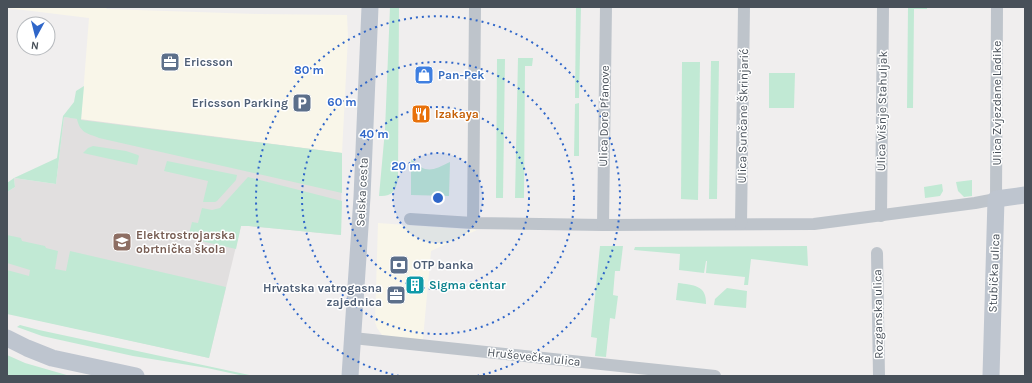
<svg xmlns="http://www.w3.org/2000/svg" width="1032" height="383" font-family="Karla,sans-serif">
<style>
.commercial{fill:#f9f6e9}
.education{fill:#e1dfdf}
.green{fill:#c1e9d4}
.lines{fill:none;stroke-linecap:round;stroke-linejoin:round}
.street{stroke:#bec4cb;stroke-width:12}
.secondary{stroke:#bec5cf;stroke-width:17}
.ring{fill:none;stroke:#2f66c9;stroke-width:2;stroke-dasharray:2 4}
.labels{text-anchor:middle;stroke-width:3;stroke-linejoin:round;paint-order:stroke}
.service-label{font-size:12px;font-weight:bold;fill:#4e5e75;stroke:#fff;text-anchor:start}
.shop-label{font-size:12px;font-weight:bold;fill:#366cbe;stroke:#fff;text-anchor:start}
.street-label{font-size:12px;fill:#485059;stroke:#fff}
.food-label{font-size:12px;font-weight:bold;fill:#c56008;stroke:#fff;text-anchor:start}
.education-label{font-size:12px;font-weight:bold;fill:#785e54;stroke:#fff;text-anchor:start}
.culture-label{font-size:12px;font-weight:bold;fill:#0d838f;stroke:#fff;text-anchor:start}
.centre{fill:#2f66c9;stroke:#fff;stroke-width:2}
.ring-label{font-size:12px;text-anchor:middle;font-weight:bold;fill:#2f66c9;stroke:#fff;stroke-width:3;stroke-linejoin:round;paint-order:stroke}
</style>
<rect width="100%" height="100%" fill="#f0eeee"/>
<g class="commercial">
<path d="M 7,7 L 105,7 L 107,9 L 258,14 L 347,15 L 348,37 L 342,153 L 81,120 L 89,18 L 7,8 Z"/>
<path d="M 378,223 L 477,230 L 431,251 L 423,339 L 391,339 L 382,335 L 377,328 L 375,322 Z"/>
</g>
<path class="education" d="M 64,117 L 342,153 L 341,235 L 249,226 L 241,226 L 209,358 L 19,316 L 7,306 L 7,192 L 15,187 L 14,178 L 56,184 Z"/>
<g class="green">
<path d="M 390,7 L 399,7 L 398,179 C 396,191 391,197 379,196 L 385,130 Z"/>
<path d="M 576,7 L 581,7 L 579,98 L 575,98 Z"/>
<path d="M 908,7 L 927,7 L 927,9 L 914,9 L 913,108 L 907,108 Z"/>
<path d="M 518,58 L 533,58 L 532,66 L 525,66 L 524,198 L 515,198 Z"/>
<path d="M 497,59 L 505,59 L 503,198 L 496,198 Z"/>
<path d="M 711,61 L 719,61 L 717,199 L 709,199 Z"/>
<path d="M 682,62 L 700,62 L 698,200 L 681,199 Z"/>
<path d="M 769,73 L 795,73 L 794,108 L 769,108 Z"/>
<path d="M 84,86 L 81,120 L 342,153 L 342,193 L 99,138 C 87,133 80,133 77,119 L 64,117 L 56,184 L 14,178 L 15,187 L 7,192 L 7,183 L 14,178 L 57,158 L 63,116 L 74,102 L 76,91 Z"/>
<path d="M 579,103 L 579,156 L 574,156 L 575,104 Z"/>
<path d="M 93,146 L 126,151 L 138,155 L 139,156 L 137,165 L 83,153 L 88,148 Z"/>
<path d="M 411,159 C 426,174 432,171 450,162 L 449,196 L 411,195 Z"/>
<path d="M 167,161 L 237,175 L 236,180 L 217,201 L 215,202 L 203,202 L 208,181 L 164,171 Z"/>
<path d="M 248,177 L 342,201 L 341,235 L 249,226 L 241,226 L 236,249 L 188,238 L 192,222 L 198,223 L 202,208 L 212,210 L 220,208 Z"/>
<path d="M 972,180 L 972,196 L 964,197 L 958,191 L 956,182 Z"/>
<path d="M 942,184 L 943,191 L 940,196 L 925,198 L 924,187 Z"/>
<path d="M 7,235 L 21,238 L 22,241 L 45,246 L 46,248 L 58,251 L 55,269 L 66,271 L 70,251 L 226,287 L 209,358 L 7,314 L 7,270 L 29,276 L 30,270 L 7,263 Z"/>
<path d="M 600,246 L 623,246 L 620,271 L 615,271 L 613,295 L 618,296 L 615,319 L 610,318 L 606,357 L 595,356 L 597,338 L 591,337 Z"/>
<path d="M 807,246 L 808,266 L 751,259 L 748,285 L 744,285 L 745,277 L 706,273 L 707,261 L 706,261 L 704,273 L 679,270 L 680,254 L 634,250 L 635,247 Z"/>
<path d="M 678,283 C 693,285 707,285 706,304 L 676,300 Z"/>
<path d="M 727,288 L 747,291 L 746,308 L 714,305 L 715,299 Z"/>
<path d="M 20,325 L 39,330 L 254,376 L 244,376 L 207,368 L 133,356 L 42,336 L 17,327 Z"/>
<path d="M 7,355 L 25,363 L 70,376 L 7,376 Z"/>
</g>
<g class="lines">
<g class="street">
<path d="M 881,216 L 883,7"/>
<path d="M 410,219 L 473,223 L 603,225 L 814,224 L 975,203 L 996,199 L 997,7"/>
<path d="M 473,223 L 475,7"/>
<path d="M 741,224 L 744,7"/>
<path d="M 603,225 L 606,7"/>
<path d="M 877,253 L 879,376"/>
<path d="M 353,338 L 715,376"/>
</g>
<g class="secondary">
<path d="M 7,338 L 27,348 L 52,358 L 136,376"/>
<path d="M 350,376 L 362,197 L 370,7"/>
<path d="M 991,376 L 996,199 L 1025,195"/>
</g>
</g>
<circle cx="438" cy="198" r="45" fill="#2f66c9" fill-opacity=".12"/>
<g class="ring">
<circle cx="438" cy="198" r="45"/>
<circle cx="438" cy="198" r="91"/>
<circle cx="438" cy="198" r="136"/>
<path d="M399 376A182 182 0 1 1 477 376"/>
</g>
<defs>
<symbol id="office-square" viewBox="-11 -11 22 22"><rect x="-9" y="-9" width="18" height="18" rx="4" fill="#5c6f8a" stroke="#fff"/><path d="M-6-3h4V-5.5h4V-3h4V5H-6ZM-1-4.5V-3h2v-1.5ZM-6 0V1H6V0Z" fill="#fff"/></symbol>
<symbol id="shop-square" viewBox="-11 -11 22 22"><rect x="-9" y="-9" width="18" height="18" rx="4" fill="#3f7fe0" stroke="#fff"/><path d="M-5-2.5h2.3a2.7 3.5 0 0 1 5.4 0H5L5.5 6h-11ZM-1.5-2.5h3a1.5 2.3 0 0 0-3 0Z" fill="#fff"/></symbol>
<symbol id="parking-square" viewBox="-11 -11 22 22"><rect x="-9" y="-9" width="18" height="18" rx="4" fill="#5c6f8a" stroke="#fff"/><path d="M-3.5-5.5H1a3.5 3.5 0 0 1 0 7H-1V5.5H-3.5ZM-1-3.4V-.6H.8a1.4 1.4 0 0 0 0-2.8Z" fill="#fff"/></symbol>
<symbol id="restaurant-square" viewBox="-11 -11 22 22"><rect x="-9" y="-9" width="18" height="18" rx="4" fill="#e8710a" stroke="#fff"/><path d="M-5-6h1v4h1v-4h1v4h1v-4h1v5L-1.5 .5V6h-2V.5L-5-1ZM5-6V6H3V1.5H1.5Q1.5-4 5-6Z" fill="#fff"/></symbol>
<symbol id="school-square" viewBox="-11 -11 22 22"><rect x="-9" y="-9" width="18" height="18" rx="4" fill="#8d6e63" stroke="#fff"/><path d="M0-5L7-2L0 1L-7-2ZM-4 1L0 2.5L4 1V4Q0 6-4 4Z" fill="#fff"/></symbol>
<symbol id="bank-square" viewBox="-11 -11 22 22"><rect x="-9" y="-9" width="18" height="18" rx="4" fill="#5c6f8a" stroke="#fff"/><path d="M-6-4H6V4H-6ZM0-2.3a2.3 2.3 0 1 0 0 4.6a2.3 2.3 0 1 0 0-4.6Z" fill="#fff"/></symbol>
<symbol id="building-square" viewBox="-11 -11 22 22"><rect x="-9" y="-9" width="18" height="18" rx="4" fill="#0f9aa8" stroke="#fff"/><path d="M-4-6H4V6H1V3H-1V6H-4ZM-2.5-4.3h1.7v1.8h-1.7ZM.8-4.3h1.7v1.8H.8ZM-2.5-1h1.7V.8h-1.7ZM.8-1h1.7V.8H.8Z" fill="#fff"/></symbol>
</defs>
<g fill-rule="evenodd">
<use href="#office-square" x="159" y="51" width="22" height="22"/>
<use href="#shop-square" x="413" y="64" width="22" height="22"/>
<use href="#parking-square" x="291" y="92" width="22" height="22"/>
<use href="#restaurant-square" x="410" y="103" width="22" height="22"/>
<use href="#school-square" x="111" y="231" width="22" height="22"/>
<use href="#bank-square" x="388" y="254" width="22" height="22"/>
<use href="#building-square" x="404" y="274" width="22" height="22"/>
<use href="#office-square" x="385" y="284" width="22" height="22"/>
</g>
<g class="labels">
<g class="service-label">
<text x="184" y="66">Ericsson</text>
<text x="288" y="107" text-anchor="end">Ericsson Parking</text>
<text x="413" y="269">OTP banka</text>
<text x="382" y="292" text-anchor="end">Hrvatska vatrogasna<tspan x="382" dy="14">zajednica</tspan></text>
</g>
<g class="shop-label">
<text x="438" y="79">Pan-Pek</text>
</g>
<g class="street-label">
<text transform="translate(997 103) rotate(-90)" y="4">Ulica Zvjezdane Ladike</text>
<text transform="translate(882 111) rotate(-89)" y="4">Ulica Višnje Stahuljak</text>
<text transform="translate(604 116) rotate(-89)" y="4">Ulica Dore Pfanove</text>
<text transform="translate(743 116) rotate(-89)" y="4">Ulica Sunčane Škrinjarić</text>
<text transform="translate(362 192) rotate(-87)" y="4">Selska cesta</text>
<text transform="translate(994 273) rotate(-88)" y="4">Stubička ulica</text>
<text transform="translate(878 314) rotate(-91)" y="4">Rozganska ulica</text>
<text transform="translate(534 357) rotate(6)" y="4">Hruševečka ulica</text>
</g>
<g class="food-label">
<text x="435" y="118">Izakaya</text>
</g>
<g class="education-label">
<text x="136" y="239">Elektrostrojarska<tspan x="136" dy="14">obrtnička škola</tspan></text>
</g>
<g class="culture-label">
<text x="429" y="289">Sigma centar</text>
</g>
</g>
<circle cx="438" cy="198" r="6" class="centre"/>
<g class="ring-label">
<text x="309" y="74">80 m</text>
<text x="342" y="106">60 m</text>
<text x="374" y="138">40 m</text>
<text x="406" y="170">20 m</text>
</g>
<rect width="1032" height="383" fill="none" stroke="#485059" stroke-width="16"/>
<g transform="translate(36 36) rotate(187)"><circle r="19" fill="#ffffff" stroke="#b6b9bd"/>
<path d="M0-3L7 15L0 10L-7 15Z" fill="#2f66c9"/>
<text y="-6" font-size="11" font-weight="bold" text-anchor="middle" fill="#485059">N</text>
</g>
</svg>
